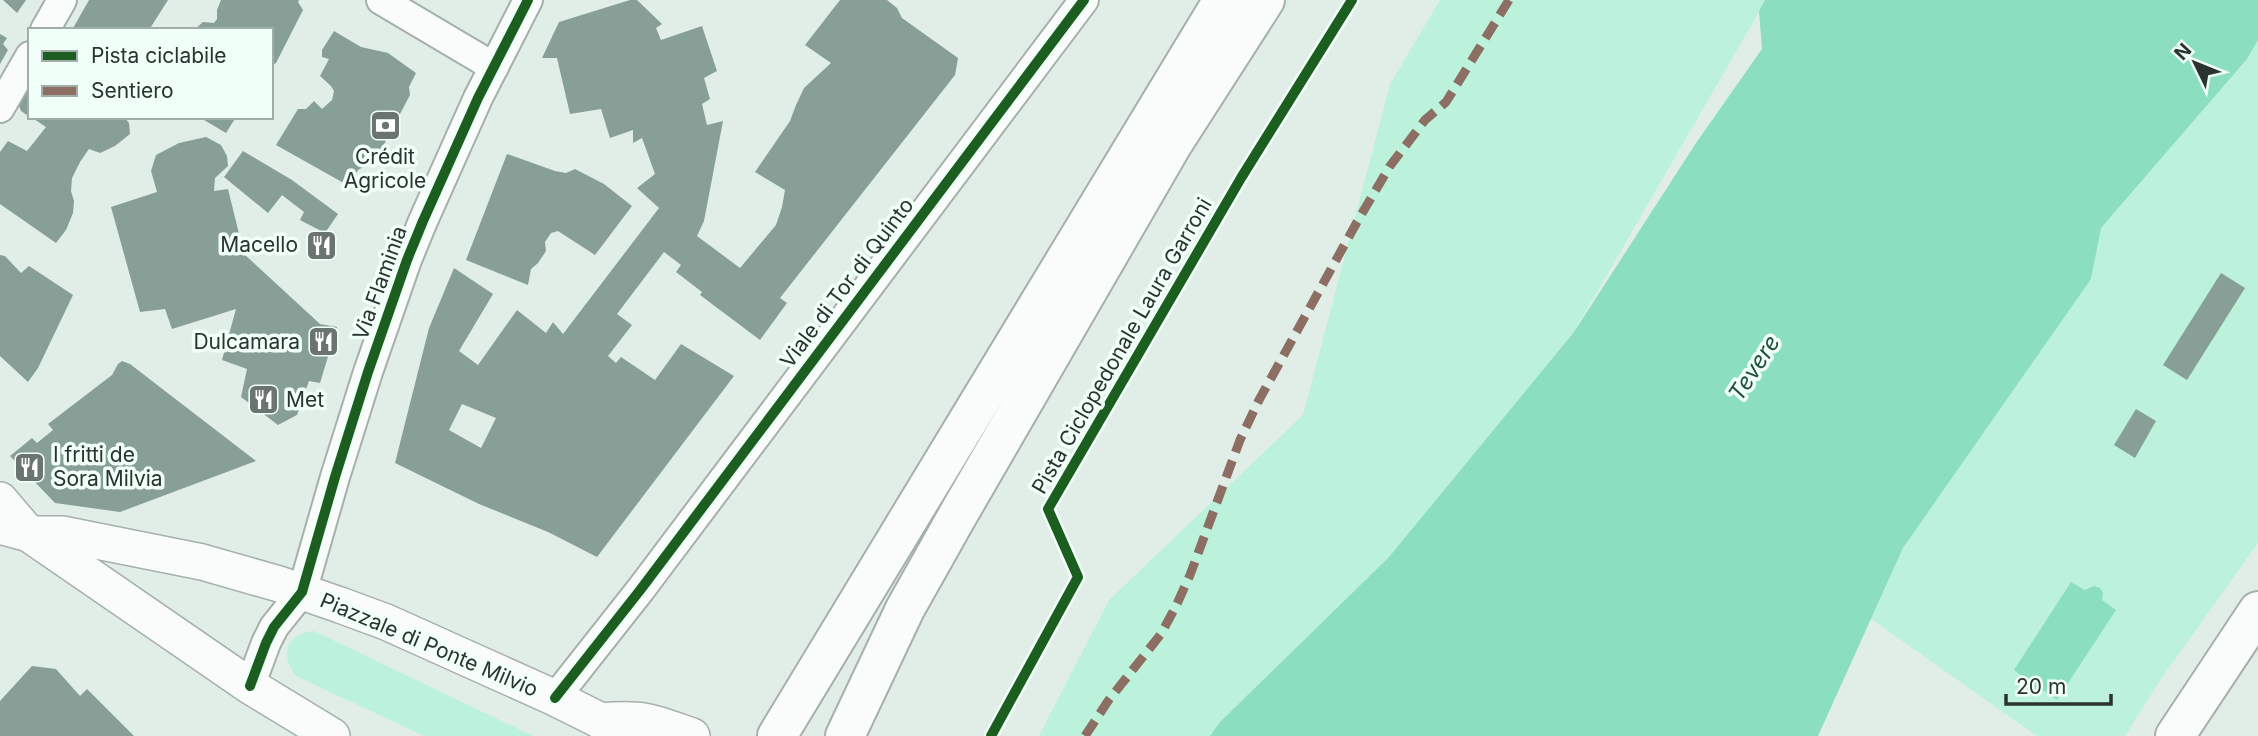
<svg xmlns="http://www.w3.org/2000/svg" width="2258" height="736" font-family="Inter,sans-serif">
<style>
.green{fill:#bcf2dc}
.water{fill:#8cdec0}
.building{fill:#889f97;fill-rule:evenodd}
.lines{fill:none;stroke-linecap:round;stroke-linejoin:round}
.minor-casing{stroke:#a6b0ab;stroke-width:32}
.tertiary-casing{stroke:#a6b0ab;stroke-width:38}
.secondary-casing{stroke:#a6b0ab;stroke-width:42}
.primary-casing{stroke:#a6b0ab;stroke-width:42}
.minor{stroke:#fafcfc;stroke-width:28}
.tertiary{stroke:#fafcfc;stroke-width:35}
.secondary{stroke:#fafcfc;stroke-width:38}
.primary{stroke:#fafcfc;stroke-width:38}
.quiet{stroke:#8d6e63;stroke-width:9;stroke-dasharray:18 9;stroke-linecap:butt}
.cycleway-casing{stroke:#f0fff8;stroke-width:15}
.cycleway{stroke:#1b5e20;stroke-width:10}
.labels{text-anchor:middle;stroke-width:7;stroke-linejoin:round;paint-order:stroke}
.poi-label{font-size:21px;fill:#2a332f;stroke:#f0fff8;text-anchor:end}
.street-label{font-size:21px;fill:#2a332f;stroke:#f0fff8}
.water-label{font-size:23px;font-style:italic;fill:#204f3e;stroke:#f0fff8}
</style>
<rect width="100%" height="100%" fill="#e1eee8"/>
<g class="green">
<path d="M 1440,0 L 1766,0 L 1574,332 L 1389,557 L 1221,721 L 1211,736 L 1039,736 L 1109,600 L 1303,415 L 1390,84 Z"/>
<path d="M 2258,40 L 2258,543 L 2161,679 L 2125,736 L 2037,736 L 1871,619 L 1903,548 L 2091,279 L 2101,228 L 2247,59 Z"/>
<path d="M 314,631 L 533,736 L 424,736 L 296,676 C 279,655 286,634 314,631 Z"/>
</g>
<g class="water">
<path d="M 1765,0 L 2258,0 L 2258,40 L 2247,59 L 2101,228 L 2091,279 L 1903,548 L 1818,736 L 1210,736 L 1221,721 L 1389,557 L 1574,332 L 1696,143 L 1762,49 L 1759,11 Z"/>
<path d="M 2071,582 L 2085,590 L 2094,586 L 2100,588 L 2103,593 L 2102,600 L 2116,610 L 2057,700 L 2045,691 L 2034,694 L 2027,691 L 2027,680 L 2014,670 Z"/>
</g>
<g class="building">
<path d="M 3,0 L 26,0 L 17,13 Z"/>
<path d="M 89,0 L 168,0 L 149,30 L 72,30 Z"/>
<path d="M 221,0 L 299,0 L 298,2 L 303,10 L 276,63 L 271,66 L 271,30 L 194,30 L 203,22 L 214,23 L 217,19 L 217,10 Z"/>
<path d="M 630,0 L 637,0 L 662,24 L 656,28 L 661,40 L 702,26 L 717,71 L 704,78 L 710,99 L 702,104 L 707,125 L 723,121 L 704,221 L 697,236 L 740,268 L 776,225 L 782,207 L 785,190 L 755,172 L 790,121 L 796,105 L 804,88 L 831,63 L 805,45 L 840,0 L 887,0 L 897,8 L 902,18 L 958,58 L 955,75 L 780,298 L 787,303 L 760,340 L 700,295 L 702,292 L 676,272 L 681,265 L 664,252 L 617,314 L 632,325 L 608,356 L 616,363 L 621,357 L 655,380 L 681,344 L 734,376 L 597,557 L 548,532 L 479,504 L 395,463 L 429,328 L 454,268 L 493,294 L 459,351 L 478,365 L 517,310 L 546,333 L 553,322 L 563,334 L 659,208 L 637,188 L 655,174 L 642,138 L 633,143 L 633,130 L 610,138 L 601,109 L 570,114 L 557,58 L 542,58 L 559,22 ZM 462,404 L 496,418 L 481,448 L 449,430 Z"/>
<path d="M 334,31 L 361,47 L 388,53 L 416,73 L 409,87 L 410,95 L 381,150 L 365,166 L 358,170 L 349,186 L 276,145 L 298,109 L 306,109 L 314,101 L 322,109 L 332,100 L 334,91 L 331,86 L 320,76 L 329,59 L 322,57 L 322,50 Z"/>
<path d="M 0,34 L 7,38 L 3,44 L 8,50 L 0,64 Z"/>
<path d="M 30,82 L 30,117 L 21,111 L 17,101 Z"/>
<path d="M 31,117 L 124,117 L 129,123 L 130,134 L 115,146 L 100,153 L 89,149 L 80,162 L 72,178 L 71,191 L 74,201 L 73,213 L 66,230 L 56,243 L 0,204 L 0,152 L 8,141 L 27,151 L 46,127 Z"/>
<path d="M 199,117 L 236,117 L 226,133 Z"/>
<path d="M 206,137 L 221,145 L 227,156 L 228,166 L 215,178 L 214,191 L 228,189 L 244,254 L 320,324 L 337,327 L 320,383 L 309,381 L 297,415 L 278,425 L 241,397 L 247,369 L 222,360 L 236,309 L 172,329 L 165,309 L 140,312 L 111,207 L 157,192 L 151,171 L 156,155 L 179,143 Z"/>
<path d="M 243,151 L 292,180 L 338,214 L 325,233 L 300,220 L 304,212 L 282,195 L 268,213 L 224,177 Z"/>
<path d="M 507,154 L 555,171 L 566,173 L 575,169 L 604,184 L 632,206 L 595,255 L 558,231 L 551,233 L 545,242 L 546,251 L 538,263 L 531,269 L 528,285 L 466,260 Z"/>
<path d="M 0,255 L 5,256 L 21,273 L 29,266 L 73,295 L 38,368 L 28,382 L 0,356 Z"/>
<path d="M 2221,273 L 2245,288 L 2187,380 L 2163,365 Z"/>
<path d="M 122,361 L 130,364 L 256,461 L 120,512 L 55,503 L 10,456 L 32,438 L 37,443 L 53,430 L 48,424 L 112,375 L 118,364 Z"/>
<path d="M 2136,409 L 2156,421 L 2135,458 L 2114,445 Z"/>
<path d="M 32,666 L 56,669 L 80,696 L 87,689 L 134,736 L 0,736 L 0,701 Z"/>
</g>
<g class="lines">
<defs>
<g id="minor">
<path d="M 381,0 L 494,67"/>
<path d="M 45,30 L 62,0"/>
<path d="M 0,108 L 30,56"/>
<path d="M 250,686 L 266,643 L 274,627 L 302,592 L 335,477 L 368,372 L 407,260 L 423,221 L 478,98 L 528,0"/>
<path d="M 555,698 L 641,589 L 1084,0"/>
</g>
<g id="tertiary">
<path d="M 0,500 L 29,534 L 250,686 L 332,736"/>
<path d="M 0,526 L 29,534 L 62,534 L 202,562 L 279,584 L 340,605 L 386,622 L 555,698 L 601,721 L 617,736"/>
<path d="M 601,721 C 644,717 652,722 692,736"/>
</g>
<path id="secondary" d="M 2175,736 L 2258,611"/>
<g id="primary">
<path d="M 777,736 L 1223,0"/>
<path d="M 845,736 L 905,609 L 955,520 L 1172,145 L 1265,0"/>
</g>
</defs>
<use href="#minor" class="minor-casing"/>
<use href="#tertiary" class="tertiary-casing"/>
<use href="#secondary" class="secondary-casing"/>
<use href="#primary" class="primary-casing"/>
<use href="#minor" class="minor"/>
<use href="#tertiary" class="tertiary"/>
<use href="#secondary" class="secondary"/>
<use href="#primary" class="primary"/>
<path class="quiet" d="M 1085,736 L 1108,701 L 1161,634 L 1176,606 L 1190,575 L 1240,440 L 1259,400 L 1357,222 L 1390,166 L 1425,120 L 1446,102 L 1509,0"/>
<defs>
<g id="cycleway">
<path d="M 250,686 L 266,643 L 274,627 L 302,592 L 335,477 L 368,372 L 407,260 L 423,221 L 478,98 L 528,0"/>
<path d="M 555,698 L 641,589 L 1084,0"/>
<path d="M 991,736 L 1078,577 L 1048,509 L 1241,178 L 1352,0"/>
</g>
</defs>
<use href="#cycleway" class="cycleway-casing"/>
<use href="#cycleway" class="cycleway"/>
</g>
<defs>
<symbol id="bank-square" viewBox="-11 -11 22 22"><rect x="-9" y="-9" width="18" height="18" rx="4" fill="#6a7470" stroke="#f0fff8"/><path d="M-6-4H6V4H-6ZM0-2.3a2.3 2.3 0 1 0 0 4.6a2.3 2.3 0 1 0 0-4.6Z" fill="#fff"/></symbol>
<symbol id="restaurant-square" viewBox="-11 -11 22 22"><rect x="-9" y="-9" width="18" height="18" rx="4" fill="#6a7470" stroke="#f0fff8"/><path d="M-5-6h1v4h1v-4h1v4h1v-4h1v5L-1.5 .5V6h-2V.5L-5-1ZM5-6V6H3V1.5H1.5Q1.5-4 5-6Z" fill="#fff"/></symbol>
</defs>
<g fill-rule="evenodd">
<use href="#bank-square" x="368" y="108" width="35" height="35"/>
<use href="#restaurant-square" x="304" y="228" width="35" height="35"/>
<use href="#restaurant-square" x="306" y="324" width="35" height="35"/>
<use href="#restaurant-square" x="246" y="382" width="35" height="35"/>
<use href="#restaurant-square" x="12" y="450" width="35" height="35"/>
</g>
<g class="labels">
<g class="poi-label">
<text x="385" y="164" text-anchor="middle">Crédit<tspan x="385" dy="24">Agricole</tspan></text>
<text x="298" y="252">Macello</text>
<text x="300" y="349">Dulcamara</text>
<text x="286" y="407" text-anchor="start">Met</text>
<text x="53" y="462" text-anchor="start">I fritti de<tspan x="53" dy="24">Sora Milvia</tspan></text>
</g>
<g class="street-label">
<text transform="translate(380 283) rotate(-70)" y="7">Via Flaminia</text>
<text transform="translate(847 283) rotate(-53)" y="7">Viale di Tor di Quinto</text>
<text transform="translate(1122 346) rotate(-60)" y="7">Pista Ciclopedonale Laura Garroni</text>
<text transform="translate(429 645) rotate(23)" y="7">Piazzale di Ponte Milvio</text>
</g>
<g class="water-label">
<text transform="translate(1754 368) rotate(-57)" y="8">Tevere</text>
</g>
</g>
<rect x="28" y="28" width="245" height="91" fill="#f0fff8" stroke="#a1ada8" stroke-width="2"/>
<rect x="42" y="51" width="35" height="10" fill="#1b5e20" stroke="#a1ada8" stroke-width="2"/>
<text x="91" y="63" font-size="21" fill="#2a332f">Pista ciclabile</text>
<rect x="42" y="86" width="35" height="10" fill="#8d6e63" stroke="#a1ada8" stroke-width="2"/>
<text x="91" y="98" font-size="21" fill="#2a332f">Sentiero</text>
<g transform="translate(2195 63) rotate(313)" stroke="#f0fff8" stroke-width="5" paint-order="stroke">
<path d="M0-5L12 26L0 18L-12 26Z" fill="#2a332f"/>
<text y="-10" font-size="19" font-weight="bold" text-anchor="middle" fill="#2a332f">N</text>
</g>
<path d="M2006 694v10h105v-10" fill="none" stroke="#2a332f" stroke-width="3.5"/>
<text x="2016" y="694" font-size="21" fill="#2a332f" stroke="#f0fff8" stroke-width="5" paint-order="stroke">20 m</text>
</svg>
